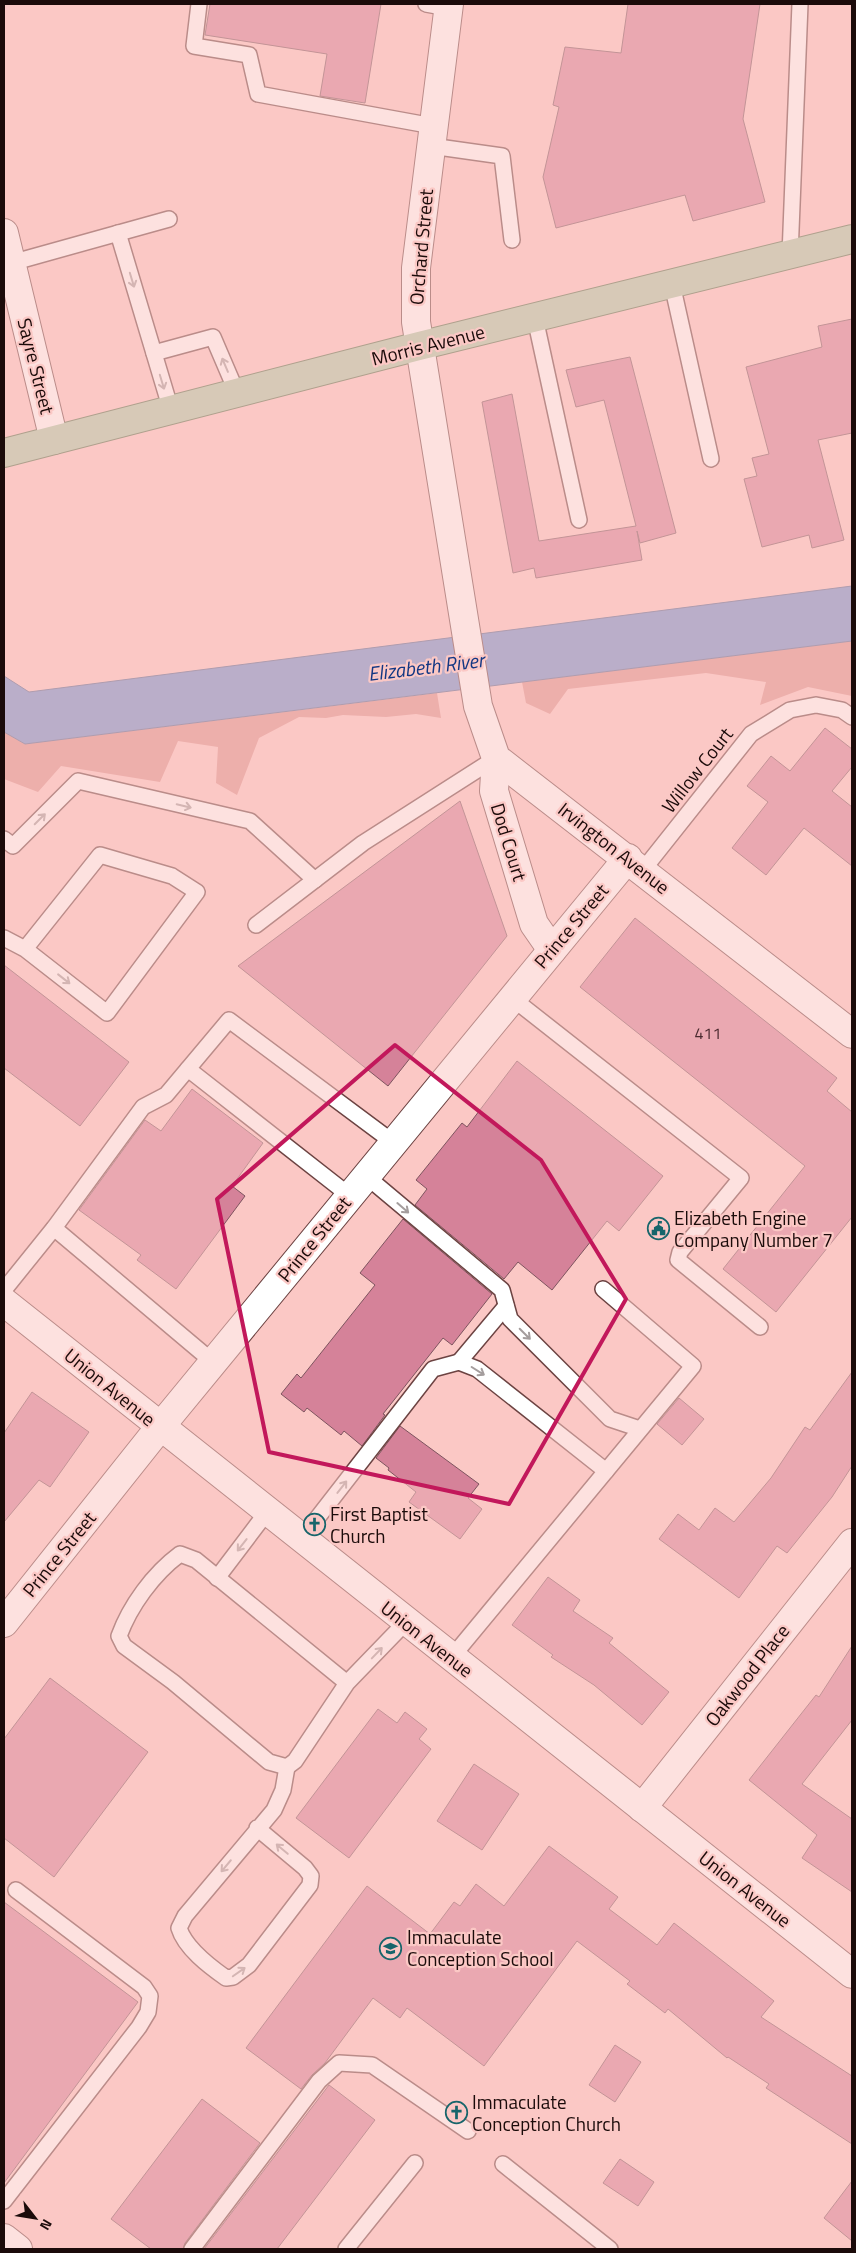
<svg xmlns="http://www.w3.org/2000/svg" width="856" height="2253" font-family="'Titillium Web',sans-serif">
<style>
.green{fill:#db908d}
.water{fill:#6b8ece;stroke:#536793}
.building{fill:#d58299;stroke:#7e545f}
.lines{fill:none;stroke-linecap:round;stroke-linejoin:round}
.lane-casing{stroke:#6c4342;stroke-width:18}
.street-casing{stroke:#6c4342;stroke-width:30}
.primary-casing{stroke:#54704a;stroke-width:30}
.lane{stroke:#fff;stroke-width:15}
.street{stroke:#fff;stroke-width:28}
.primary{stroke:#aacaa7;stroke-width:28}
.oneway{stroke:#a49d9d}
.marked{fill:none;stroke:#c2185b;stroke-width:4;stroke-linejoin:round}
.labels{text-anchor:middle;stroke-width:4.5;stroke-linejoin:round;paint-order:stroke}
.number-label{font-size:16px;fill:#4a292e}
.street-label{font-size:19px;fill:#1b0b0a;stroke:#fbc8c5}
.poi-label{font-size:19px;fill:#1b0b0a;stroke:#fbc8c5;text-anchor:start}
.water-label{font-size:20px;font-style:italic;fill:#123783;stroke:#fbc8c5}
</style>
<rect width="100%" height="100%" fill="#fbc8c5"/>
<g class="green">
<path d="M 852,641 L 852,696 L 808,687 L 760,705 L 766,682 L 706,673 L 568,689 L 550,714 L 526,703 L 522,682 Z"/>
<path d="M 437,693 L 441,718 L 416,714 L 386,717 L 343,715 L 326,718 L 299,717 L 259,738 L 237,795 L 216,783 L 218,747 L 178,741 L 160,782 L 61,766 L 38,792 L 4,779 L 4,732 L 25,744 Z"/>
</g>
<path class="water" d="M 852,586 L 852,641 L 25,744 L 4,732 L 4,676 L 29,692 Z"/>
<g class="building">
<path d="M 210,4 L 381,4 L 365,103 L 320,96 L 327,54 L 205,35 Z"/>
<path d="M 628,4 L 760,4 L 743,119 L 765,202 L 693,221 L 685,195 L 556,228 L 543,177 L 559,107 L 553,105 L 565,47 L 621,53 Z"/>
<path d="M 852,319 L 852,433 L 818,440 L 844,540 L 812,548 L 809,535 L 762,547 L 744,479 L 757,476 L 752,458 L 769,454 L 746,367 L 822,347 L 818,326 Z"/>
<path d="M 630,357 L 676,533 L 640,543 L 637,531 L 642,560 L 536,578 L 534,568 L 513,573 L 482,402 L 512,394 L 539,541 L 636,526 L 604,400 L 576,407 L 566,370 Z"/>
<path d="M 825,728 L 852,749 L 852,767 L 832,791 L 852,807 L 852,866 L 804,828 L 766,875 L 732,848 L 768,802 L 747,786 L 771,756 L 790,771 Z"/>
<path d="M 460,801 L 507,936 L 388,1086 L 238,966 Z"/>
<path d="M 635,918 L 837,1078 L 827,1091 L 852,1112 L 852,1217 L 776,1312 L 723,1269 L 805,1166 L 580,987 Z"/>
<path d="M 4,965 L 129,1062 L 80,1126 L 4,1068 Z"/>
<path d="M 517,1061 L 663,1176 L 619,1231 L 607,1221 L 552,1290 L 518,1262 L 504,1279 L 415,1205 L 427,1189 L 416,1180 L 462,1123 L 467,1127 Z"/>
<path d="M 192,1089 L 263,1143 L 232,1186 L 245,1196 L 176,1289 L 137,1260 L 141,1255 L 79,1210 L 145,1120 L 161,1131 Z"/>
<path d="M 403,1219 L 492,1294 L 452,1345 L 443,1338 L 383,1414 L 385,1415 L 362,1446 L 344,1431 L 341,1435 L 307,1408 L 304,1412 L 281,1394 L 297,1374 L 301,1378 L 375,1285 L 360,1273 Z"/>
<path d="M 852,1372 L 852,1466 L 832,1497 L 787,1553 L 777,1546 L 739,1598 L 659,1539 L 678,1514 L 699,1530 L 715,1508 L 734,1522 L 771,1478 L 805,1427 L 810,1430 Z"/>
<path d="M 32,1392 L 89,1432 L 50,1487 L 39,1480 L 4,1522 L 4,1433 Z"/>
<path d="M 679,1398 L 704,1419 L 682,1445 L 657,1424 Z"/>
<path d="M 400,1426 L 479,1484 L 468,1498 L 482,1509 L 460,1539 L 409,1502 L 416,1492 L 388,1470 L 389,1468 L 376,1458 Z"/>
<path d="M 548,1577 L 580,1600 L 573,1611 L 613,1638 L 609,1643 L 669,1692 L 642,1725 L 594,1685 L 551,1657 L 553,1655 L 512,1625 Z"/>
<path d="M 852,1646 L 852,1720 L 802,1784 L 852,1819 L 852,1892 L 802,1858 L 817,1835 L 749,1780 L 816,1695 L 819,1697 Z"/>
<path d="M 50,1678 L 148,1752 L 54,1877 L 4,1838 L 4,1739 Z"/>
<path d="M 378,1709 L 397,1723 L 405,1712 L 427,1729 L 419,1739 L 431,1749 L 349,1858 L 296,1818 Z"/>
<path d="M 474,1764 L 519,1794 L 482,1850 L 437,1821 Z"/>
<path d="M 549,1846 L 618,1897 L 609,1909 L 657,1945 L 674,1923 L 774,2001 L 761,2017 L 852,2076 L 852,2144 L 766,2088 L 769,2084 L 728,2057 L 727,2058 L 668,2009 L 665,2013 L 627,1984 L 630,1981 L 577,1941 L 484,2066 L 407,2008 L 400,2018 L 373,1998 L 325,2063 L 312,2075 L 301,2089 L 246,2048 L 367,1886 L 430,1934 L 454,1902 L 460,1906 L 476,1884 L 504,1906 Z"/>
<path d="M 4,1902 L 138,2002 L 4,2183 Z"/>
<path d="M 615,2045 L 641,2062 L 615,2102 L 589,2085 Z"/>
<path d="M 329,2085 L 375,2120 L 277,2249 L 204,2249 Z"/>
<path d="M 202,2099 L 260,2143 L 185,2243 L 183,2249 L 151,2249 L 111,2219 Z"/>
<path d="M 620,2159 L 654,2182 L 638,2206 L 603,2183 Z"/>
<path d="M 852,2181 L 852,2241 L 824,2218 Z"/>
</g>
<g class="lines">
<defs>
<g id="lane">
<path d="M 199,4 L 194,46 L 249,55 L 258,94 L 433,126"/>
<path d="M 426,4 L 448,8"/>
<path d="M 431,146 L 502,156 L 512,240"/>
<path d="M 118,233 L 171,410"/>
<path d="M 790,255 L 800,4"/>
<path d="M 11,263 L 169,219"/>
<path d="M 672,284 L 711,459"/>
<path d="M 535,318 L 579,520"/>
<path d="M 154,353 L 213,337 L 237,393"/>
<path d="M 4,839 L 13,846 L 78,781 L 250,821 L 315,880"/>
<path d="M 643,870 L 751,734 L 790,710 L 816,705 L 842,710 L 852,717"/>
<path d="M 256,925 L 363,843 L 496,758"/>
<path d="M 4,938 L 25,949 L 107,1013 L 197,892 L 172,876 L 100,855 L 25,949"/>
<path d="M 512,998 L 741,1178 L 680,1252 L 678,1260 L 760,1327"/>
<path d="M 188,1069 L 350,1196"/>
<path d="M 366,1176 L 502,1290 L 510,1319 L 610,1419 L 640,1429"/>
<path d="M 54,1228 L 213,1362"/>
<path d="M 4,1290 L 54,1228 L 143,1107 L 166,1095 L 229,1020 L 394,1143"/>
<path d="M 459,1362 L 506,1306"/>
<path d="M 301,1539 L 433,1369 L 459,1362 L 477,1369 L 606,1471"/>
<path d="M 217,1578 L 267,1512"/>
<path d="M 452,1657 L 693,1366 L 603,1289"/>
<path d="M 347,1683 L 196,1560 L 180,1554 C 153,1574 130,1606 119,1636 L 124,1646 L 173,1682 L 269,1762 L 287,1767 L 295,1761 L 347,1683 L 406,1622"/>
<path d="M 257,1828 L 305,1868 L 311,1876 L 310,1885 L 249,1965 L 233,1977 L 226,1978 C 209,1966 185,1948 179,1928 L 185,1916 L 274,1810 L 283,1790 L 287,1767"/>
<path d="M 503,2164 L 610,2249"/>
<path d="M 4,2201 L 139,2027 L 148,2012 L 150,1996 L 144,1987 L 16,1890"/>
<path d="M 192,2249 L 319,2081 L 339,2063 L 372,2065 L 468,2131"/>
<path d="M 346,2249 L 415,2163"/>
</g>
<g id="street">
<path d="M 449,4 L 416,268 L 416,322 L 478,706 L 496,758 L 852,1034"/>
<path d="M 4,233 L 54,440"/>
<path d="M 496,758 L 494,791 L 534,924 L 552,950"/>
<path d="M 4,1302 L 852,1974"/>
<path d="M 4,1623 L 160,1427 L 628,858"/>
<path d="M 642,1808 L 852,1543"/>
<path d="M 4,2238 L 18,2249"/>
</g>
<path id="primary" d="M 4,453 L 419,346 L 852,239"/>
</defs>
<use href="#lane" class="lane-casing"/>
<use href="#street" class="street-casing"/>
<use href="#primary" class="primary-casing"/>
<use href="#lane" class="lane"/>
<use href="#street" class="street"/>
<use href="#primary" class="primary"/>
</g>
<defs><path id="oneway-shaft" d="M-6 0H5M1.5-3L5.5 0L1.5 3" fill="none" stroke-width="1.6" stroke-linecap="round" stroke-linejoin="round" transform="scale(1.25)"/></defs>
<g class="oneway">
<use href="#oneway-shaft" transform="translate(132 280) rotate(73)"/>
<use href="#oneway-shaft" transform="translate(225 365) rotate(-113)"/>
<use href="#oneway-shaft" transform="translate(162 382) rotate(73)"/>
<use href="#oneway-shaft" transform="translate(184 806) rotate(13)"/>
<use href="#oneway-shaft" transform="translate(40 819) rotate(-45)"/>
<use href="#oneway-shaft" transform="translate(64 979) rotate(38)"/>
<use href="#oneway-shaft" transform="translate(403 1208) rotate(41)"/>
<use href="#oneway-shaft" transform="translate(525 1334) rotate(45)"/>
<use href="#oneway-shaft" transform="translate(478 1371) rotate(32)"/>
<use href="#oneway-shaft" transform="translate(342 1487) rotate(-52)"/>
<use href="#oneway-shaft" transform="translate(242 1545) rotate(128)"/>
<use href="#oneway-shaft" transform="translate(377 1653) rotate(-46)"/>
<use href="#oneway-shaft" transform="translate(282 1849) rotate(-140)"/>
<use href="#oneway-shaft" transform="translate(226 1866) rotate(130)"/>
<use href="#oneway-shaft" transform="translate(239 1972) rotate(-35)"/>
</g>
<path d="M0 0H856V2253H0ZM 395,1045 L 541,1160 L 626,1299 L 509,1504 L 269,1452 L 217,1199 Z" fill="#fbc8c5" fill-opacity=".55" fill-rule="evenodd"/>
<path class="marked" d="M 395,1045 L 541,1160 L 626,1299 L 509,1504 L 269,1452 L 217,1199 Z"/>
<defs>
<symbol id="civic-ring" viewBox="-11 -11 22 22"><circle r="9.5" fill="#fbc8c5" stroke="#17656b" stroke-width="1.5"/><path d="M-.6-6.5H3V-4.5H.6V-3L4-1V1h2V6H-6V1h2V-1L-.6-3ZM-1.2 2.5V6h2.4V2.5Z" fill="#17656b"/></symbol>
<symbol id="church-ring" viewBox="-11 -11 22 22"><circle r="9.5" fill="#fbc8c5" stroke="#17656b" stroke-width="1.5"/><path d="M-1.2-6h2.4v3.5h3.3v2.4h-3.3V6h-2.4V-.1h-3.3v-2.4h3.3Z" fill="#17656b"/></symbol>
<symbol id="school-ring" viewBox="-11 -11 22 22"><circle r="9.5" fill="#fbc8c5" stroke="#17656b" stroke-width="1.5"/><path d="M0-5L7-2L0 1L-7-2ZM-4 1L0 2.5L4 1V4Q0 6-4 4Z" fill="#17656b"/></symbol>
</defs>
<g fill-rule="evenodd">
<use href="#civic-ring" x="646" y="1216" width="25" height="25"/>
<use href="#church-ring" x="302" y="1512" width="25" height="25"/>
<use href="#school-ring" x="378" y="1936" width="25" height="25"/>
<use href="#church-ring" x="444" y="2100" width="25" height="25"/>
</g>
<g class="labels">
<g class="number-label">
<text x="708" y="1039">411</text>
</g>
<g class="street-label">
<text transform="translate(421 247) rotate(-85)" y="7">Orchard Street</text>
<text transform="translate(428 345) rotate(-14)" y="7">Morris Avenue</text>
<text transform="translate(36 366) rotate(76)" y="7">Sayre Street</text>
<text transform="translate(697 770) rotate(-52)" y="7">Willow Court</text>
<text transform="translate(509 842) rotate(73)" y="7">Dod Court</text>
<text transform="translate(614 848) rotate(38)" y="7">Irvington Avenue</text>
<text transform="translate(571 926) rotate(-50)" y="7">Prince Street</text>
<text transform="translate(314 1239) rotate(-51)" y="7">Prince Street</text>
<text transform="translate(110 1387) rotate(39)" y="7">Union Avenue</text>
<text transform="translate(59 1554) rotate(-51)" y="7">Prince Street</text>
<text transform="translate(427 1639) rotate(38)" y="7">Union Avenue</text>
<text transform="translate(747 1675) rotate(-52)" y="7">Oakwood Place</text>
<text transform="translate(745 1889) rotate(38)" y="7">Union Avenue</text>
</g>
<g class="poi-label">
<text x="674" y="1225">Elizabeth Engine<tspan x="674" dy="22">Company Number 7</tspan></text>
<text x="330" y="1521">First Baptist<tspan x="330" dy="22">Church</tspan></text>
<text x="407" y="1944">Immaculate<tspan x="407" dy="22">Conception School</tspan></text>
<text x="472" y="2109">Immaculate<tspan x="472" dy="22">Conception Church</tspan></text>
</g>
<g class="water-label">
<text transform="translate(426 667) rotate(-7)" y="7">Elizabeth River</text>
</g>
</g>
<rect width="856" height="2253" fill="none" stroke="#1b0b0a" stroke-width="10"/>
<g transform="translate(35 2218) rotate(121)" stroke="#fbc8c5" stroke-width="4" paint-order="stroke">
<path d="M0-4L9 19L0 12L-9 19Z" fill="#1b0b0a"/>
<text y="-8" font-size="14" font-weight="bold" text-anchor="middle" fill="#1b0b0a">N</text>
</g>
</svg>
